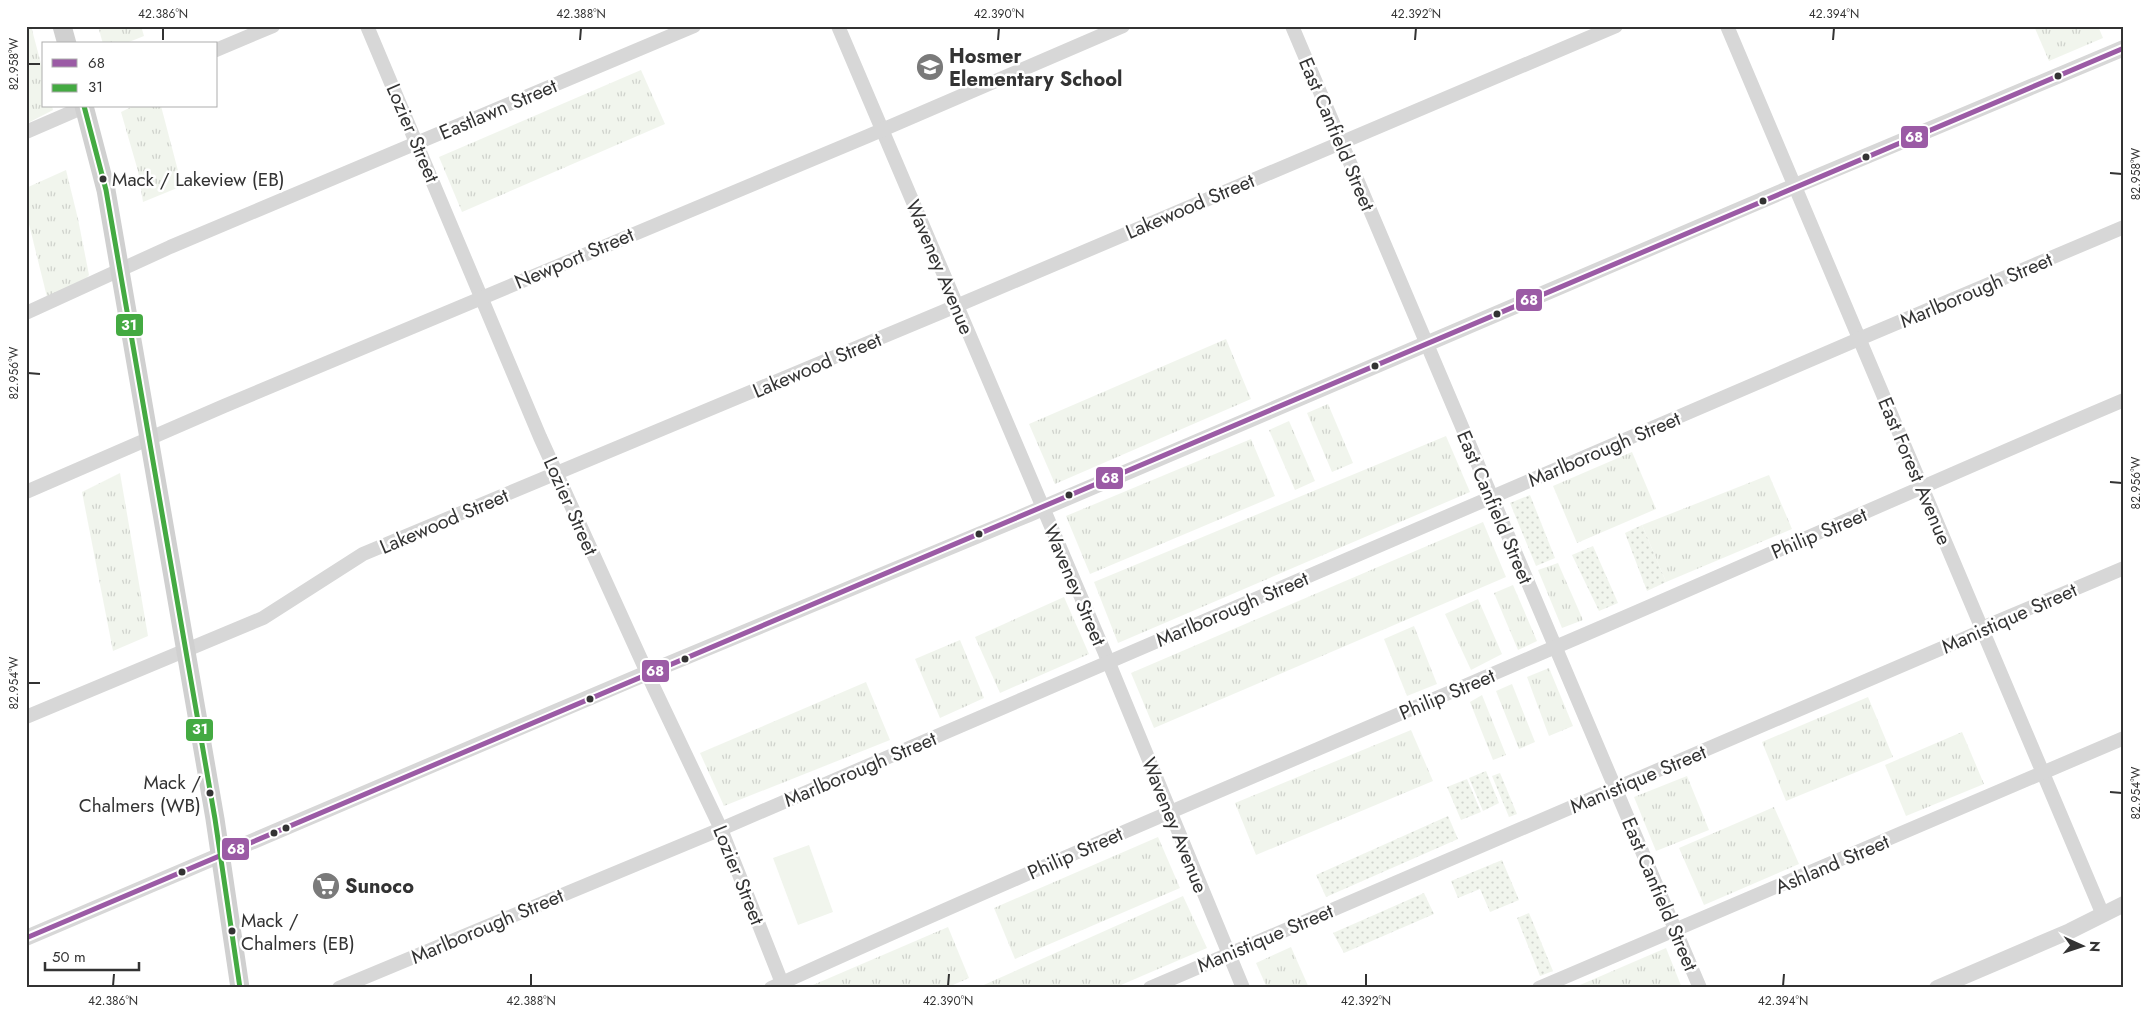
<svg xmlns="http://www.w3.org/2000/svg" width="2150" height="1014" font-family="Jost,sans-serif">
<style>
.grass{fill:url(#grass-tufts)}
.park{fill:url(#park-dots)}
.pitch{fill:#f1f5ed}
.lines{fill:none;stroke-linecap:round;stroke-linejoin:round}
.minor{stroke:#d7d7d7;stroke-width:14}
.tertiary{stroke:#d7d7d7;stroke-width:16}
.secondary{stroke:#d0d0d0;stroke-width:19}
.bus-1-casing{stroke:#fff;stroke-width:9}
.bus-2-casing{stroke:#fff;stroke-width:9}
.bus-1{stroke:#9b5ba5;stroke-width:5}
.bus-2{stroke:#44aa42;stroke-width:5}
.ticks{fill:none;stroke:#333;stroke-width:2}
.bus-dot{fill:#333;stroke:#fff;stroke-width:2}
.labels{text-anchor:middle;stroke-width:5;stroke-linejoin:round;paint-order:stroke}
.bus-label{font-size:19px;fill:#333;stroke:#fff;text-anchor:start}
.poi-label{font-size:20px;font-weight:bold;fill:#333;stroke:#fff;text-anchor:start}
.street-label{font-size:20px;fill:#333;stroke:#fff}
.line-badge{stroke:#fff;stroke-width:2}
.badge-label{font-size:14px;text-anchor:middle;font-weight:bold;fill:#fff}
.neatline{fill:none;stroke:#333;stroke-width:2}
.ticks-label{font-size:12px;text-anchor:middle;fill:#333}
</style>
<defs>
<pattern id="grass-tufts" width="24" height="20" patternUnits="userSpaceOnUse" patternTransform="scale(1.25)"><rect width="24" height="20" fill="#f1f5ed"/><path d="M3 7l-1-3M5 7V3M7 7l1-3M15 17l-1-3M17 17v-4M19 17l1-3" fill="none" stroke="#cfd2cc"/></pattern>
<pattern id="park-dots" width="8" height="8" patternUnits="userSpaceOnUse" patternTransform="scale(1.25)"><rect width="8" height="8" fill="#f1f5ed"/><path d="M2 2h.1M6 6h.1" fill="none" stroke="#cfd2cc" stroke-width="1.8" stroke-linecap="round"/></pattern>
</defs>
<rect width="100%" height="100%" fill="#fff"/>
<g class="grass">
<path d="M 26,26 L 31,26 L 44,75 L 44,106 L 52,106 L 53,110 L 26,124 Z"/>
<path d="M 98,26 L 141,26 L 144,36 L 124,44 L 103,44 Z"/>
<path d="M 2034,26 L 2098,26 L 2103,38 L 2049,61 Z"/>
<path d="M 641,70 L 665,124 L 462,212 L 439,157 Z"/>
<path d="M 133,106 L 161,106 L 182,186 L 143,202 L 138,171 L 121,112 Z"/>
<path d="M 66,170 L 78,219 L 89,275 L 84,281 L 47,297 L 26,212 L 26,188 Z"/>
<path d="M 1226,339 L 1251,399 L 1055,484 L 1029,424 Z"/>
<path d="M 1328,404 L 1353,463 L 1332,472 L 1307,413 Z"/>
<path d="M 1289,421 L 1315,481 L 1295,490 L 1269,430 Z"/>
<path d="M 1446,436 L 1470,492 L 1118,643 L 1094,582 Z"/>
<path d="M 1251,439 L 1275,496 L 1090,574 L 1066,516 Z"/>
<path d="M 1632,452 L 1656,509 L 1577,543 L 1553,486 Z"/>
<path d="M 120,473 L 148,636 L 113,651 L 82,492 Z"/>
<path d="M 1769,475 L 1792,529 L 1666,582 L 1642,525 Z"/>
<path d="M 1483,522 L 1506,577 L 1154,728 L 1131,673 Z"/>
<path d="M 1558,563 L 1583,620 L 1562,628 L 1538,570 Z"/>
<path d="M 1513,585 L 1537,641 L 1518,650 L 1494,593 Z"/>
<path d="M 1064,597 L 1089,654 L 1000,693 L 975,637 Z"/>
<path d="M 1478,599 L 1502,654 L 1471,670 L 1445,614 Z"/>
<path d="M 1414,626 L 1437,684 L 1407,696 L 1384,639 Z"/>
<path d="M 960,640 L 984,698 L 940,718 L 915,659 Z"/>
<path d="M 1549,668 L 1573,726 L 1549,736 L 1527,677 Z"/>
<path d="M 866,682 L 890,740 L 724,806 L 700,753 Z"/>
<path d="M 1512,684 L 1535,742 L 1519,749 L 1496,691 Z"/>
<path d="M 1482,695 L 1506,755 L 1493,760 L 1470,702 Z"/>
<path d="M 1868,697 L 1893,757 L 1786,801 L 1762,742 Z"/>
<path d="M 1411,730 L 1433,781 L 1256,855 L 1235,803 Z"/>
<path d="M 1962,732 L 1984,784 L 1906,816 L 1885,765 Z"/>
<path d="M 1687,776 L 1709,830 L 1656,851 L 1634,797 Z"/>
<path d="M 1774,807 L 1799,864 L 1704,905 L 1679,848 Z"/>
<path d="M 1158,837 L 1180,888 L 1015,959 L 994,908 Z"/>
<path d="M 1183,896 L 1207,948 L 1114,988 L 977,988 Z"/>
<path d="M 948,927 L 969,978 L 946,988 L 806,988 Z"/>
<path d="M 1291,947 L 1309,988 L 1267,988 L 1256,963 Z"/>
<path d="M 1666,948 L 1682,988 L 1573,988 Z"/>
</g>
<g class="park">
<path d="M 1530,495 L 1555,558 L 1536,566 L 1510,503 Z"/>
<path d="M 1642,525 L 1666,582 L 1647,591 L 1625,533 Z"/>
<path d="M 1593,546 L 1618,603 L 1599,611 L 1572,555 Z"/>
<path d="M 1486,771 L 1499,803 L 1483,811 L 1469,778 Z"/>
<path d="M 1500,773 L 1517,814 L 1509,817 L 1492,776 Z"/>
<path d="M 1467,779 L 1481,812 L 1461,820 L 1447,787 Z"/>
<path d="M 1448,816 L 1458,839 L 1326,897 L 1316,875 Z"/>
<path d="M 1502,860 L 1519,900 L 1490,912 L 1480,889 L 1458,898 L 1451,881 Z"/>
<path d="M 1424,893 L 1434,914 L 1344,953 L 1333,933 Z"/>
<path d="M 1529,913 L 1553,971 L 1540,976 L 1517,918 Z"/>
</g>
<path class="pitch" d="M 809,845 L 833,912 L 798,925 L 773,858 Z"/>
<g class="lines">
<g class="minor">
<path d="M 367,26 L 540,437 L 654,688 L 721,829 L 782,983"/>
<path d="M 838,26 L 1104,651 L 1243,988"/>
<path d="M 1292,26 L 1700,988"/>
<path d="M 1727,26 L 2103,915"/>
<path d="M 216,50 L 273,26"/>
<path d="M 26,132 L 86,106"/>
<path d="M 26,313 L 170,247 L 694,26"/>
<path d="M 26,492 L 224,406 L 868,136 L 1123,26"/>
<path d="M 26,717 L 263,618 L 363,554 L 942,312 L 1616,26"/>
<path d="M 339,988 L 721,829 L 1859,339 L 2124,227"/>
<path d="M 771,988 C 1027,871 1287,763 1546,651 C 1739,569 1930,482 2124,400"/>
<path d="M 1150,988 L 1975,634 L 1982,628 L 2124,568"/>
<path d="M 1539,988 L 2124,738"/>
</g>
<g class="tertiary">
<path d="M 26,938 L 647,673 L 1029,514 L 1795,186 L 2124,48"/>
<path d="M 1937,988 L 2070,931 L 2124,904"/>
</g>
<g class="secondary">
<path d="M 62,26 L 67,44"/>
<path d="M 84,106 L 106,190 L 120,271 L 215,819 L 240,988"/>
</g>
<defs>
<path id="bus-1" d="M 26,938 L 2124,48"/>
<path id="bus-2" d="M 84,106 L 106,190 L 215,819 L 240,988"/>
</defs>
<use href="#bus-1" class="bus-1-casing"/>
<use href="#bus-2" class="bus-2-casing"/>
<use href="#bus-1" class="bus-1"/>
<use href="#bus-2" class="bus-2"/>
</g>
<path class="ticks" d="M 163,40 L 163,28M 580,40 L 581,28M 998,40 L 999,28M 1415,40 L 1416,28M 1833,40 L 1834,28M 28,64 L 40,64M 2110,173 L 2122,174M 28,373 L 40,374M 2110,482 L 2122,483M 28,683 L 40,683M 2110,792 L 2122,793M 113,986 L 114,974M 531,986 L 531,974M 948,986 L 949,974M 1366,986 L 1366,974M 1783,986 L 1784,974"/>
<defs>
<symbol id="school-disc" viewBox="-11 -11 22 22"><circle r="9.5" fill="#7a7a7a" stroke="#fff"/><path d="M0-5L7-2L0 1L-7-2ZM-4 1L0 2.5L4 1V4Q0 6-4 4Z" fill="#fff"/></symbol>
<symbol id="supermarket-disc" viewBox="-11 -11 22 22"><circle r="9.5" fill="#7a7a7a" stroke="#fff"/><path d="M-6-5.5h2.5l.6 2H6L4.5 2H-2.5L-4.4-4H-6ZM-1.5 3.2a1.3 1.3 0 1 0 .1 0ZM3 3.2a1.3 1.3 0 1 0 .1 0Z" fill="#fff"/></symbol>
</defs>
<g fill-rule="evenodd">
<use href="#school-disc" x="914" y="51" width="32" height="32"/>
<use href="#supermarket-disc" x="310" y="870" width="32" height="32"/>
</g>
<g class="bus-dot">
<circle cx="2058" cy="76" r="4.5"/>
<circle cx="1866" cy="157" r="4.5"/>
<circle cx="103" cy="179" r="4.5"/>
<circle cx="1763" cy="201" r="4.5"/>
<circle cx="1497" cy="314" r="4.5"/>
<circle cx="1375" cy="366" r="4.5"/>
<circle cx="1069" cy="495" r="4.5"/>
<circle cx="979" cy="534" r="4.5"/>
<circle cx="685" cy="659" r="4.5"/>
<circle cx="590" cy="699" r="4.5"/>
<circle cx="210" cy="793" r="4.5"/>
<circle cx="286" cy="828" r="4.5"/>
<circle cx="274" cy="833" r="4.5"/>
<circle cx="182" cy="872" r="4.5"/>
<circle cx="232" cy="931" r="4.5"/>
</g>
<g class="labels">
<g class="bus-label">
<text x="112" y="186">Mack / Lakeview (EB)</text>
<text x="201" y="789" text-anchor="end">Mack /<tspan x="201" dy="23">Chalmers (WB)</tspan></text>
<text x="241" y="927">Mack /<tspan x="241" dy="23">Chalmers (EB)</tspan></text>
</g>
<g class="poi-label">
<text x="949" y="63">Hosmer<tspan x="949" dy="23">Elementary School</tspan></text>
<text x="345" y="893">Sunoco</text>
</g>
<g class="street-label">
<text transform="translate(498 109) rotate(-23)" y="7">Eastlawn Street</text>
<text transform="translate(413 133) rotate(67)" y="7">Lozier Street</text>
<text transform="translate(1337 134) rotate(67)" y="7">East Canfield Street</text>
<text transform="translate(1190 206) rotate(-23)" y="7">Lakewood Street</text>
<text transform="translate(574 258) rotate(-23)" y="7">Newport Street</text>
<text transform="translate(940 267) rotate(67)" y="7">Waveney Avenue</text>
<text transform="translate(1976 290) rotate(-23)" y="7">Marlborough Street</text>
<text transform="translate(817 365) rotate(-23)" y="7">Lakewood Street</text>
<text transform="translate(1604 449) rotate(-23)" y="7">Marlborough Street</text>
<text transform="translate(1915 471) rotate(67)" y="7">East Forest Avenue</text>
<text transform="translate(571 506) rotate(66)" y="7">Lozier Street</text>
<text transform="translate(1495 507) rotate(67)" y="7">East Canfield Street</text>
<text transform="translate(444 521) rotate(-23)" y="7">Lakewood Street</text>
<text transform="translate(1819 533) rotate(-23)" y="7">Philip Street</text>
<text transform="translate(1075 585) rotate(67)" y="7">Waveney Street</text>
<text transform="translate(1232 609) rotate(-23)" y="7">Marlborough Street</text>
<text transform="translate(2009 618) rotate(-24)" y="7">Manistique Street</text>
<text transform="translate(1447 694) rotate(-23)" y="7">Philip Street</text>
<text transform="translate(860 769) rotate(-23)" y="7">Marlborough Street</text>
<text transform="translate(1638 779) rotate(-23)" y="7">Manistique Street</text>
<text transform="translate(1175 825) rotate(68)" y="7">Waveney Avenue</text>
<text transform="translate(1075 853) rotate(-24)" y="7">Philip Street</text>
<text transform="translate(1832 864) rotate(-23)" y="7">Ashland Street</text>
<text transform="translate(739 875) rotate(68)" y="7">Lozier Street</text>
<text transform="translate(1660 894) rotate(67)" y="7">East Canfield Street</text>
<text transform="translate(487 926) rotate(-23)" y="7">Marlborough Street</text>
<text transform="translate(1265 938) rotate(-23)" y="7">Manistique Street</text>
</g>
</g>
<g class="line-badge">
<rect x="1900" y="125" width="29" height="24" rx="5" fill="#9b5ba5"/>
<rect x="1515" y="288" width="28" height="24" rx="5" fill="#9b5ba5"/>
<rect x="115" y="313" width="29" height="24" rx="5" fill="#44aa42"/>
<rect x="1095" y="466" width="29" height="24" rx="5" fill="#9b5ba5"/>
<rect x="641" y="659" width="29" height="24" rx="5" fill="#9b5ba5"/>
<rect x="185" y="718" width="29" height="24" rx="5" fill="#44aa42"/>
<rect x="221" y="837" width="29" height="24" rx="5" fill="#9b5ba5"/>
</g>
<g class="badge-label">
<text x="1914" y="142">68</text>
<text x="1529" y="305">68</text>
<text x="129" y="330">31</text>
<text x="1110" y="483">68</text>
<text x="655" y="676">68</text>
<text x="200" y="734">31</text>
<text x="236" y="854">68</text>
</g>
<rect width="2150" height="1014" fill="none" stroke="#ffffff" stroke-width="55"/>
<rect x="42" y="42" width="175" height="65" fill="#ffffff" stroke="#adadad"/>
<rect x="52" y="59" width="25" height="8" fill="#9b5ba5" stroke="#adadad"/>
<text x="88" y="68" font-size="15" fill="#333333">68</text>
<rect x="52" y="84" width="25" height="8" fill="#44aa42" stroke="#adadad"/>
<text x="88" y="92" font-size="15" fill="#333333">31</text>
<g transform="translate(2082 946) rotate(93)" stroke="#ffffff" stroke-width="4" paint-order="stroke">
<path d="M0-4L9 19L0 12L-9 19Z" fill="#333333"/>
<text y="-8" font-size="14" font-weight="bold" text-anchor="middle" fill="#333333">N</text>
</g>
<path d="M45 962v8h94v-8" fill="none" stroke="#333333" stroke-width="2.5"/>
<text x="52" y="962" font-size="15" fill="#333333" stroke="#ffffff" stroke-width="4" paint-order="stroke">50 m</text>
<rect x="28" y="28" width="2094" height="958" class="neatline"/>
<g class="ticks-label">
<text x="163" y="18">42.386°N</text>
<text x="581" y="18">42.388°N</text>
<text x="999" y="18">42.390°N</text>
<text x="1416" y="18">42.392°N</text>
<text x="1834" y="18">42.394°N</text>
<text transform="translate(14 64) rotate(-90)" y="4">82.958°W</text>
<text transform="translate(2136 174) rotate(-90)" y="4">82.958°W</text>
<text transform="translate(14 373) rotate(-90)" y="4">82.956°W</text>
<text transform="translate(2136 483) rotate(-90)" y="4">82.956°W</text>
<text transform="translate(14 683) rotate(-90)" y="4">82.954°W</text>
<text transform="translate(2136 793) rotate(-90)" y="4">82.954°W</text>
<text x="113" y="1005">42.386°N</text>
<text x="531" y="1005">42.388°N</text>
<text x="948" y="1005">42.390°N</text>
<text x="1366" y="1005">42.392°N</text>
<text x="1783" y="1005">42.394°N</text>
</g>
</svg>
